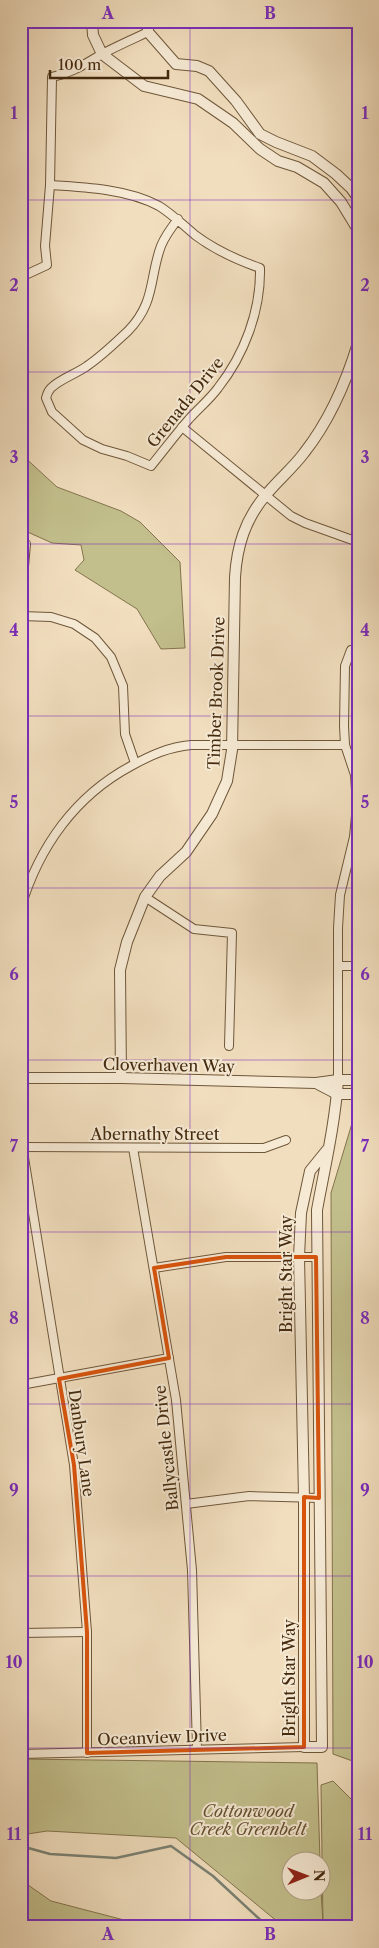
<svg xmlns="http://www.w3.org/2000/svg" width="379" height="1948" font-family="'Libre Caslon Text',serif">
<style>
.green{fill:#c2bf8c;stroke:#83744d}
.lines{fill:none;stroke-linecap:round;stroke-linejoin:round}
.stream{stroke:#798173;stroke-width:2.5}
.minor-casing{stroke:#6f573a;stroke-width:10}
.tertiary-casing{stroke:#6f573a;stroke-width:12}
.minor{stroke:#f6ead5;stroke-width:8}
.tertiary{stroke:#f6ead5;stroke-width:10}
.marked{fill:none;stroke:#d8540c;stroke-width:4;stroke-linejoin:round}
.grid{fill:none;stroke:#7b2cbf;stroke-width:1;stroke-opacity:0.55}
.labels{text-anchor:middle;stroke-width:4;stroke-linejoin:round;paint-order:stroke}
.street-label{font-size:16px;fill:#442a0e;stroke:#f6ead5}
.park-label{font-size:16px;font-style:italic;fill:#644f2e;stroke:#f6ead5}
.neatline{fill:none;stroke:#7b2cbf;stroke-width:2}
.grid-label{font-size:16px;text-anchor:middle;font-weight:bold;fill:#7b2cbf}
</style>
<rect width="100%" height="100%" fill="#f1debe"/>
<filter id="stains"><feTurbulence type="fractalNoise" baseFrequency=".004" numOctaves="4"/><feColorMatrix values="0 0 0 0 .2 0 0 0 0 .09 0 0 0 0 .02 0 0 0 .5 -.17"/></filter>
<radialGradient id="worn" r=".72"><stop offset=".6" stop-color="#630" stop-opacity="0"/><stop offset="1" stop-color="#630" stop-opacity=".3"/></radialGradient>
<g class="green">
<path d="M 21,454 L 57,487 L 121,511 L 140,522 L 180,562 L 185,648 L 161,649 L 137,609 L 75,570 L 84,560 L 81,545 L 52,543 L 21,529 Z"/>
<path d="M 356,1110 L 358,1110 L 358,1763 L 333,1754 L 331,1193 Z"/>
<path d="M 21,1759 L 317,1763 L 320,1860 L 292,1860 L 292,1890 L 321,1891 L 323,1923 L 321,1785 L 333,1781 L 358,1806 L 358,1927 L 284,1927 L 176,1838 L 47,1831 L 21,1835 Z"/>
<path d="M 21,1880 L 51,1901 L 151,1927 L 21,1927 Z"/>
</g>
<g class="lines">
<path class="stream" d="M 21,1846 L 50,1854 L 116,1858 L 171,1846 L 213,1876 L 268,1927"/>
<defs>
<g id="minor">
<path d="M 50,185 C 84,187 128,189 159,206 C 172,214 183,225 195,235 C 215,250 237,260 260,268 C 261,311 244,355 218,388 C 210,399 199,408 189,419 C 176,434 164,450 151,466 L 127,456 L 102,449 L 83,440 L 52,412 L 46,398 C 47,394 48,391 51,388 C 60,379 76,374 87,366 C 102,356 115,343 128,331 C 156,302 149,278 161,246 C 165,236 171,228 178,219"/>
<path d="M 21,277 L 47,265 L 45,246 L 50,185 L 52,77 C 72,73 85,64 102,54 C 117,46 133,39 148,32"/>
<path d="M 182,427 L 291,516 L 305,523 L 358,542"/>
<path d="M 21,600 L 26,544"/>
<path d="M 21,616 L 51,617 L 74,624 L 95,638 L 111,657 L 123,686 L 125,734 L 135,763"/>
<path d="M 145,897 L 194,929 L 232,933 L 229,1046"/>
<path d="M 21,907 C 39,847 75,796 131,766 C 151,755 169,747 191,745 L 345,745"/>
<path d="M 338,966 L 358,966"/>
<path d="M 338,1080 L 338,928 L 340,895 L 354,837 L 357,805 L 355,775 L 345,745 L 344,726 L 345,666 L 351,650 L 358,652"/>
<path d="M 21,1139 L 74,1465 L 87,1632 L 87,1753"/>
<path d="M 22,1147 L 264,1148 L 286,1140"/>
<path d="M 133,1148 L 176,1400 L 192,1570 L 197,1749"/>
<path d="M 154,1268 L 226,1257 L 316,1257"/>
<path d="M 21,1385 L 169,1358"/>
<path d="M 186,1504 L 249,1496 L 319,1498"/>
<path d="M 21,1633 L 87,1632"/>
<path d="M 21,1754 L 304,1747"/>
</g>
<g id="tertiary">
<path d="M 92,21 L 93,35 L 102,54 L 144,86 L 198,99 L 233,123 L 260,149 L 278,161 L 297,167 L 324,183 L 341,202 L 358,230"/>
<path d="M 148,21 L 148,32 L 176,64 L 197,66 L 209,71 L 236,101 L 260,134 L 276,142 L 312,156 L 336,174 L 351,188 L 358,198"/>
<path d="M 21,1078 L 121,1078 L 316,1083 L 338,1080 L 358,1080"/>
<path d="M 121,1078 L 120,970 L 127,942 L 145,897 L 160,876 L 186,852 L 212,814 L 227,781 L 232,750 L 235,577 C 237,546 245,520 265,496 C 277,481 292,469 304,453 C 330,420 346,383 358,343"/>
<path d="M 316,1083 L 337,1094 L 358,1094"/>
<path d="M 327,1150 L 310,1171 L 301,1213 L 299,1257 L 304,1497 L 304,1747 L 322,1747 L 317,1210 C 325,1166 335,1124 338,1080"/>
</g>
</defs>
<use href="#minor" class="minor-casing"/>
<use href="#tertiary" class="tertiary-casing"/>
<use href="#minor" class="minor"/>
<use href="#tertiary" class="tertiary"/>
</g>
<path class="marked" d="M 226,1257 L 316,1257 L 319,1498 L 304,1497 L 304,1747 L 87,1753 L 87,1632 L 74,1465 L 59,1379 L 169,1358 L 154,1268 Z"/>
<path class="grid" d="M 190,21 L 190,1927M 21,200 L 358,200M 21,372 L 358,372M 21,544 L 358,544M 21,716 L 358,716M 21,888 L 358,888M 21,1060 L 358,1060M 21,1232 L 358,1232M 21,1404 L 358,1404M 21,1576 L 358,1576M 21,1748 L 358,1748"/>
<g class="labels">
<g class="street-label">
<text transform="translate(185 402) rotate(-51)" y="6">Grenada Drive</text>
<text transform="translate(216 693) rotate(-88)" y="6">Timber Brook Drive</text>
<text transform="translate(169 1065) rotate(1)" y="6">Cloverhaven Way</text>
<text x="155" y="1140">Abernathy Street</text>
<text transform="translate(286 1274) rotate(-90)" y="6">Bright Star Way</text>
<text transform="translate(82 1443) rotate(82)" y="6">Danbury Lane</text>
<text transform="translate(166 1448) rotate(-96)" y="6">Ballycastle Drive</text>
<text transform="translate(289 1678) rotate(-90)" y="6">Bright Star Way</text>
<text transform="translate(162 1737) rotate(-2)" y="6">Oceanview Drive</text>
</g>
<g class="park-label">
<text x="248" y="1817">Cottonwood<tspan x="248" dy="18">Creek Greenbelt</tspan></text>
</g>
</g>
<rect width="379" height="1948" fill="none" stroke="#f1debe" stroke-width="55"/>
<g transform="translate(306 1876) rotate(89)"><circle r="24" fill="#f6ead5" stroke="#af9d85"/>
<path d="M0-4L9 19L0 12L-9 19Z" fill="#8f2418"/>
<text y="-8" font-size="14" font-weight="bold" text-anchor="middle" fill="#442a0e">N</text>
</g>
<path d="M50 70v8h118v-8" fill="none" stroke="#442a0e" stroke-width="2.5"/>
<text x="58" y="70" font-size="15" fill="#442a0e" stroke="#f6ead5" stroke-width="4" paint-order="stroke">100 m</text>
<rect x="28" y="28" width="324" height="1892" class="neatline"/>
<g class="grid-label">
<text x="108" y="19">A</text>
<text x="270" y="19">B</text>
<text x="14" y="119">1</text>
<text x="365" y="119">1</text>
<text x="14" y="291">2</text>
<text x="365" y="291">2</text>
<text x="14" y="463">3</text>
<text x="365" y="463">3</text>
<text x="14" y="636">4</text>
<text x="365" y="636">4</text>
<text x="14" y="808">5</text>
<text x="365" y="808">5</text>
<text x="14" y="980">6</text>
<text x="365" y="980">6</text>
<text x="14" y="1152">7</text>
<text x="365" y="1152">7</text>
<text x="14" y="1324">8</text>
<text x="365" y="1324">8</text>
<text x="14" y="1496">9</text>
<text x="365" y="1496">9</text>
<text x="14" y="1668">10</text>
<text x="365" y="1668">10</text>
<text x="14" y="1840">11</text>
<text x="365" y="1840">11</text>
<text x="108" y="1940">A</text>
<text x="270" y="1940">B</text>
</g>
<rect width="100%" height="100%" filter="url(#stains)"/>
<rect width="100%" height="100%" fill="url(#worn)"/>
</svg>
